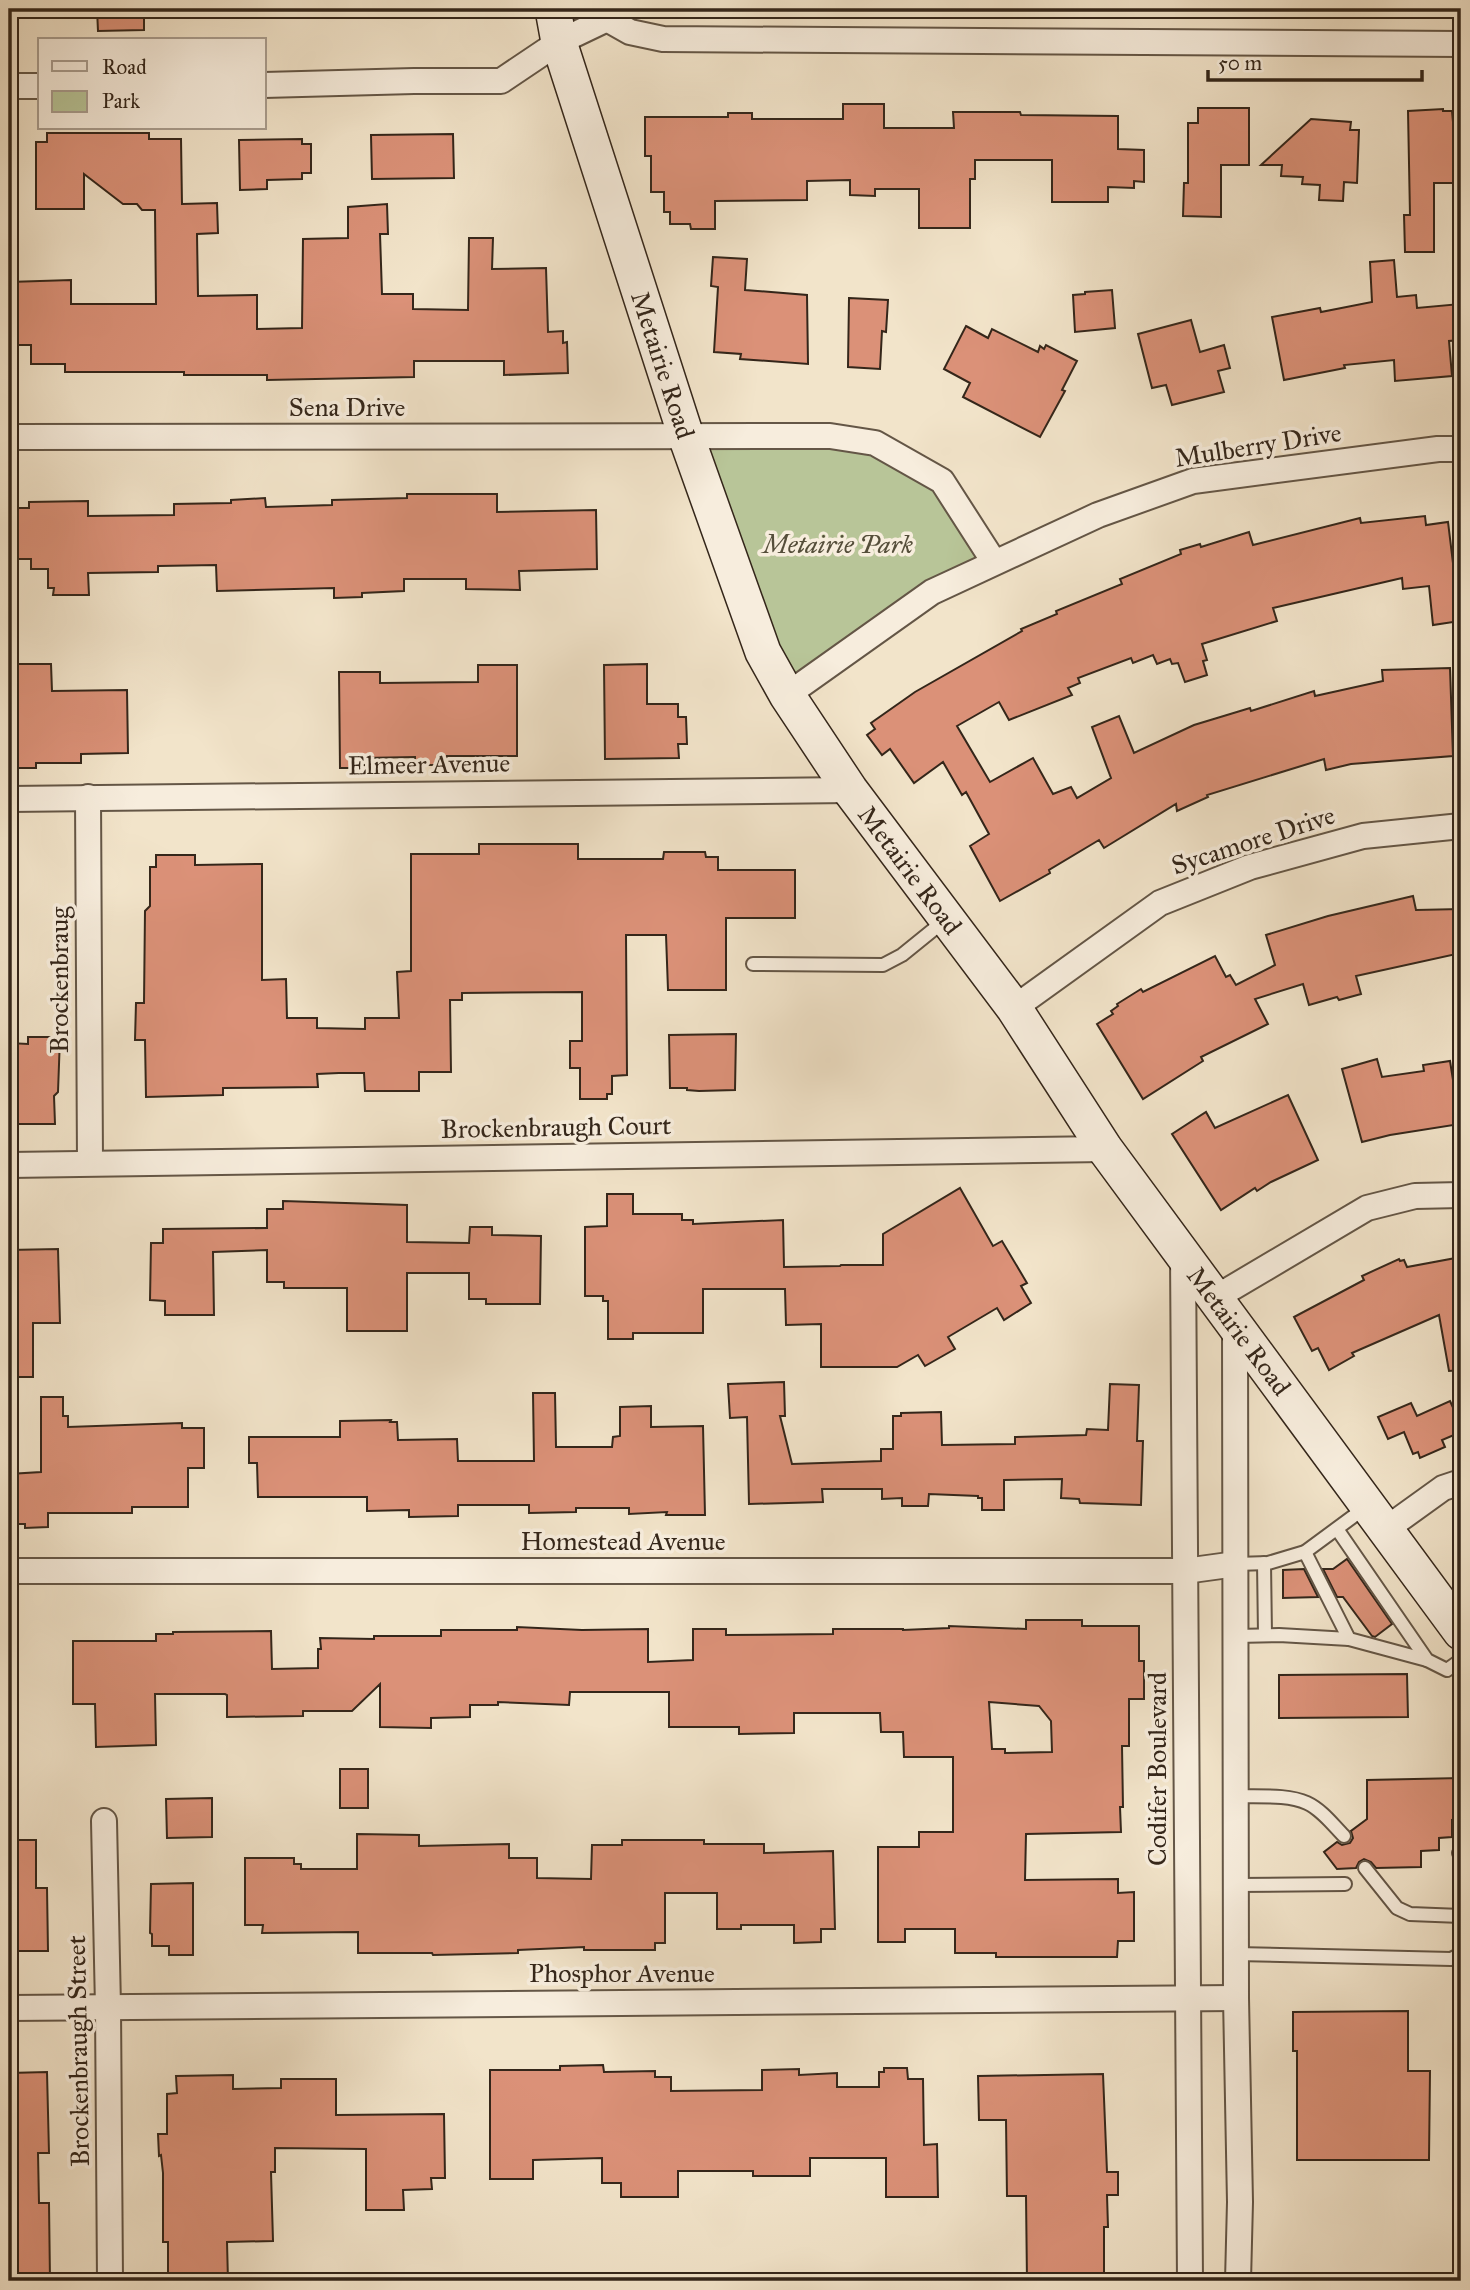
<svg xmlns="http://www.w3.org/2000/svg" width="1470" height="2290" font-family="'IM FELL Great Primer',serif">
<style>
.green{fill:#b8c598;stroke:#767659;stroke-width:2}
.building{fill:#db9178;stroke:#34261a;stroke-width:2;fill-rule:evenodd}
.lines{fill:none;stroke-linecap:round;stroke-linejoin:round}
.service-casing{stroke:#645646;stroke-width:16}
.minor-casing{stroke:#645646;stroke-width:28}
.secondary-casing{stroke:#34261a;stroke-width:38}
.service{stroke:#f7eddd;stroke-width:12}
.minor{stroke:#f7eddd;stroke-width:24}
.secondary{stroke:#f7eddd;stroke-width:35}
.labels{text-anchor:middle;stroke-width:7;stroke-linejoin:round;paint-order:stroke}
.street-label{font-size:26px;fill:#34261a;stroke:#f7eddd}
.park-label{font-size:26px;font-style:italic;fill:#554e3a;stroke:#f7eddd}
</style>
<rect width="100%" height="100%" fill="#f2e4ca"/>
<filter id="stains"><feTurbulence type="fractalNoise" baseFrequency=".00286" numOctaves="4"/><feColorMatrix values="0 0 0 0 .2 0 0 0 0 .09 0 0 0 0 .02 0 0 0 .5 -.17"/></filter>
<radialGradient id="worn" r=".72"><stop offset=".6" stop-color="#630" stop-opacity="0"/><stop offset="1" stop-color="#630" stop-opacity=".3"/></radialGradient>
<path class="green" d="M 686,436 L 861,441 L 942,481 L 994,562 L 787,695 Z"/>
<g class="building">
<path d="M 97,9 L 144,9 L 144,30 L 98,31 Z"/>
<path d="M 843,104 L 884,104 L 884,128 L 954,128 L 953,112 L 1020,112 L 1021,115 L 1118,116 L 1118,149 L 1144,150 L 1144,182 L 1134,181 L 1134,188 L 1108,187 L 1108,202 L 1052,202 L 1052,160 L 975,160 L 975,179 L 970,179 L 970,228 L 919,228 L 919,189 L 875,189 L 875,196 L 850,195 L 850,180 L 807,181 L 807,200 L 715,201 L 715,229 L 691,229 L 690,224 L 670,224 L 670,212 L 664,212 L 664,192 L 651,192 L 651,156 L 645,156 L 645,117 L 728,117 L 728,113 L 752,113 L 752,119 L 843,119 Z"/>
<path d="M 1198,108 L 1249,108 L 1249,165 L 1221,165 L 1221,217 L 1183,216 L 1184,183 L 1188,183 L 1188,123 L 1198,123 Z"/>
<path d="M 1443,109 L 1443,111 L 1452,111 L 1453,122 L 1461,122 L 1461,143 L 1453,144 L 1453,183 L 1434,183 L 1434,252 L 1405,252 L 1404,215 L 1410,215 L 1408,111 Z"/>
<path d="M 1311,119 L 1351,122 L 1350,130 L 1359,130 L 1357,183 L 1344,182 L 1343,201 L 1319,200 L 1320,185 L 1302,184 L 1303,177 L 1281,176 L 1282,165 L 1261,165 Z"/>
<path d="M 47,133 L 149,133 L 149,139 L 181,139 L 182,204 L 217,203 L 218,233 L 197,234 L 198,296 L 257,295 L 257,329 L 302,328 L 303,239 L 348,238 L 348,207 L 387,204 L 388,234 L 380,234 L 382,294 L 413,294 L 413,309 L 468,310 L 469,238 L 493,238 L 492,269 L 546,268 L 548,332 L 563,331 L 563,343 L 567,342 L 568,373 L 504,375 L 504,361 L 414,361 L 414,377 L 267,380 L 267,375 L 184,375 L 184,372 L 65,372 L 65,364 L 31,364 L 31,345 L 9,345 L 9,282 L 71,280 L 71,304 L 156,304 L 155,210 L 142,210 L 137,204 L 123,204 L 84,174 L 84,209 L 36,209 L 36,142 L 47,142 Z"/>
<path d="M 453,134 L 454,178 L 372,179 L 371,135 Z"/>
<path d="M 302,139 L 302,144 L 311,144 L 311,173 L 302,173 L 302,179 L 267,180 L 267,189 L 240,190 L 239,140 Z"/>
<path d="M 713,257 L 747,259 L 745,290 L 807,295 L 808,364 L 740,359 L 741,354 L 714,352 L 718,287 L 711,286 Z"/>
<path d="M 1394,260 L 1397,297 L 1416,295 L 1417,308 L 1460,304 L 1461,340 L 1449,341 L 1452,376 L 1395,381 L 1394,360 L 1344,365 L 1345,368 L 1284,380 L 1272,317 L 1320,308 L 1321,312 L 1372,302 L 1370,262 Z"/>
<path d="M 1112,290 L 1115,328 L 1075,332 L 1073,295 L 1085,294 L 1085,292 Z"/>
<path d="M 849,298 L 888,300 L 886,332 L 882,331 L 880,369 L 848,367 Z"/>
<path d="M 1191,320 L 1200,352 L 1224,345 L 1230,368 L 1218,371 L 1224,392 L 1172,405 L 1166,385 L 1152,388 L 1138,334 Z"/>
<path d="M 966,326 L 988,338 L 992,329 L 1038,352 L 1040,346 L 1044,349 L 1046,345 L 1077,361 L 1062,390 L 1065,391 L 1040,437 L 963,397 L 970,383 L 944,369 Z"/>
<path d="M 407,494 L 497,494 L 497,512 L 596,510 L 597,569 L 519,571 L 520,590 L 466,589 L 466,579 L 404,579 L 404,591 L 362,593 L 362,597 L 334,598 L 334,588 L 217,591 L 216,565 L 158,566 L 158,572 L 88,573 L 89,595 L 53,595 L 54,588 L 48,588 L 48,569 L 31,569 L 31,559 L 14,559 L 13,508 L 29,508 L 29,502 L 88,501 L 88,516 L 174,515 L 174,504 L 231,503 L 231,500 L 265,498 L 266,507 L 332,505 L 332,500 L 407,498 Z"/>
<path d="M 1425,516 L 1426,525 L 1448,522 L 1460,621 L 1433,625 L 1429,586 L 1403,589 L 1402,578 L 1273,608 L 1277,621 L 1202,644 L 1207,660 L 1203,661 L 1207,675 L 1185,682 L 1178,663 L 1172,664 L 1170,659 L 1157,664 L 1153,655 L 1133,663 L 1131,658 L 1078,678 L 1080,683 L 1068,688 L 1072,695 L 1009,720 L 999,702 L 957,726 L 990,782 L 1033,758 L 1053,794 L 1071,787 L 1077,798 L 1111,778 L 1092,727 L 1119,716 L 1134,753 L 1194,725 L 1250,708 L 1251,711 L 1314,691 L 1315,696 L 1383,681 L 1382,670 L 1450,668 L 1453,756 L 1351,764 L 1326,770 L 1324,759 L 1207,795 L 1208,797 L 1177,811 L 1176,804 L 1104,848 L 1099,840 L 1049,870 L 1050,873 L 1000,901 L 970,846 L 989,834 L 966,792 L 962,795 L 943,762 L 914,783 L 890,749 L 882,755 L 867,735 L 875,729 L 871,723 L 915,692 L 1022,631 L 1021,629 L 1057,614 L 1056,611 L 1122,584 L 1120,579 L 1181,554 L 1180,550 L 1200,544 L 1201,547 L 1249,532 L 1253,545 L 1360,518 L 1361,523 Z"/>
<path d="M 13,664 L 51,664 L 52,691 L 127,690 L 128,753 L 81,754 L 81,763 L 36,763 L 36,768 L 13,768 L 13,701 L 9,701 L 9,679 L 13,679 Z"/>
<path d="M 647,664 L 647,704 L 678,704 L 678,717 L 686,717 L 687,744 L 678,744 L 679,758 L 605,759 L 604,665 Z"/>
<path d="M 478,665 L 517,665 L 517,756 L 447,756 L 447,765 L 415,765 L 415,757 L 364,758 L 364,768 L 340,768 L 339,672 L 380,672 L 380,683 L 478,682 Z"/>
<path d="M 479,844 L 578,844 L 578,859 L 663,859 L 664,852 L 705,852 L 706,857 L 718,857 L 718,870 L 795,870 L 795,918 L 726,918 L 726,990 L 668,990 L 666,935 L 626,935 L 627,1075 L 612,1076 L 612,1094 L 607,1094 L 607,1099 L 580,1099 L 580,1068 L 570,1068 L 570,1041 L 582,1041 L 582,992 L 462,993 L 462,1000 L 450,1000 L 451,1072 L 419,1072 L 419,1091 L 365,1091 L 364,1073 L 339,1073 L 317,1074 L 318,1087 L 223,1088 L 223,1095 L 146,1097 L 145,1040 L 135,1040 L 136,1003 L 144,1003 L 145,911 L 150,906 L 150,867 L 156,867 L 156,855 L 195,855 L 195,865 L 262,864 L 262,980 L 286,979 L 287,1018 L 317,1018 L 317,1028 L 365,1029 L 365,1018 L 399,1018 L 397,972 L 411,971 L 411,854 L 479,854 Z"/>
<path d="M 1413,896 L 1416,910 L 1461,909 L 1461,953 L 1356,976 L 1361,994 L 1339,1000 L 1337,997 L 1309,1005 L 1303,984 L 1255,999 L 1268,1024 L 1201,1057 L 1203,1061 L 1143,1099 L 1097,1024 L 1113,1014 L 1111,1011 L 1118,1006 L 1117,1004 L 1141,989 L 1143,992 L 1215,956 L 1226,977 L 1230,975 L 1236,985 L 1275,965 L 1266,935 L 1328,916 Z"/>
<path d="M 736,1034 L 735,1090 L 699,1091 L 687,1090 L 687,1088 L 670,1088 L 669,1035 Z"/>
<path d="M 28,1037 L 60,1037 L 58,1092 L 54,1096 L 55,1124 L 9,1124 L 9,1043 L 28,1044 Z"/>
<path d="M 1377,1059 L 1382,1077 L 1424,1071 L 1423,1065 L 1450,1061 L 1460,1124 L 1390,1135 L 1362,1142 L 1342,1069 Z"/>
<path d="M 1288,1095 L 1318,1160 L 1271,1182 L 1257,1191 L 1255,1188 L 1221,1210 L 1172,1134 L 1206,1112 L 1215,1128 Z"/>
<path d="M 960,1188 L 993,1246 L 1002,1241 L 1027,1283 L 1021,1286 L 1031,1303 L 1004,1320 L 997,1308 L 948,1337 L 955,1349 L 925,1366 L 918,1355 L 897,1367 L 821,1367 L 821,1324 L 786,1325 L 785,1289 L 703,1289 L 703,1333 L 633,1333 L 633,1339 L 608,1339 L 608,1301 L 603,1301 L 603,1296 L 585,1296 L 585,1227 L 607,1226 L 607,1194 L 633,1194 L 633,1214 L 682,1214 L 682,1220 L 693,1220 L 693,1224 L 783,1220 L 784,1267 L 840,1266 L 841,1265 L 883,1265 L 883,1234 Z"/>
<path d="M 283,1201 L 407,1205 L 407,1242 L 469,1243 L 470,1227 L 492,1227 L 492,1235 L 541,1236 L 540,1304 L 486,1304 L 486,1299 L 469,1299 L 469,1273 L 407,1273 L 407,1331 L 347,1331 L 347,1288 L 284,1288 L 284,1282 L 267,1282 L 267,1250 L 213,1252 L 214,1315 L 165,1315 L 165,1301 L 150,1300 L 151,1243 L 163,1243 L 163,1229 L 267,1228 L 267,1209 L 283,1209 Z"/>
<path d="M 58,1249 L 60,1323 L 33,1323 L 33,1377 L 10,1377 L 9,1250 Z"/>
<path d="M 1461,1257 L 1461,1370 L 1449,1371 L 1439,1315 L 1352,1353 L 1354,1356 L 1329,1370 L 1318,1348 L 1312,1351 L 1294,1317 L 1364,1280 L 1362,1276 L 1399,1259 L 1400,1261 L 1404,1260 L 1407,1267 Z"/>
<path d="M 784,1382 L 785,1416 L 780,1416 L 792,1464 L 881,1461 L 881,1449 L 893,1449 L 893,1416 L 901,1416 L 901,1413 L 941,1412 L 942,1445 L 1015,1444 L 1015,1437 L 1086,1435 L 1087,1429 L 1108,1430 L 1110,1384 L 1139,1385 L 1137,1441 L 1143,1441 L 1141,1505 L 1080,1503 L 1079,1499 L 1061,1498 L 1062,1479 L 1004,1480 L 1004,1510 L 982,1510 L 982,1498 L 978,1498 L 978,1496 L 929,1494 L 928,1506 L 902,1506 L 902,1498 L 882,1499 L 882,1489 L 822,1489 L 823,1502 L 749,1504 L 747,1417 L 730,1418 L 728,1384 Z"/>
<path d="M 533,1393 L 555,1393 L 556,1447 L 612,1447 L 613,1437 L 620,1436 L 620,1407 L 651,1406 L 651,1427 L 703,1426 L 705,1515 L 666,1515 L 667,1512 L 629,1514 L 629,1508 L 576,1508 L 576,1512 L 529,1513 L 529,1505 L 458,1505 L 458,1516 L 409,1517 L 409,1510 L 367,1511 L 367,1497 L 258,1497 L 257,1463 L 249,1463 L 249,1437 L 340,1437 L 340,1421 L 391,1420 L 390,1422 L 397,1422 L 398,1440 L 457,1439 L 458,1461 L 534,1461 Z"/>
<path d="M 41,1397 L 63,1397 L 63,1416 L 68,1416 L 68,1427 L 182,1423 L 182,1428 L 204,1428 L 204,1468 L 188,1468 L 188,1507 L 132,1507 L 132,1513 L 48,1513 L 48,1527 L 25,1528 L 25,1524 L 9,1524 L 9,1474 L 41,1472 Z"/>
<path d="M 1450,1401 L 1461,1425 L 1461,1432 L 1442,1440 L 1445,1447 L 1420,1458 L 1418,1452 L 1413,1454 L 1404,1432 L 1388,1439 L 1378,1417 L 1411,1403 L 1417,1416 Z"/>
<path d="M 1347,1559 L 1392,1624 L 1375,1637 L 1372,1636 L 1343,1597 L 1337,1597 L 1323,1569 L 1333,1569 Z"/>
<path d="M 1304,1569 L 1318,1597 L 1283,1598 L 1283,1570 Z"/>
<path d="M 1026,1620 L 1082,1620 L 1082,1626 L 1139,1626 L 1139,1661 L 1144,1661 L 1144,1699 L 1129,1699 L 1129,1746 L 1122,1746 L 1123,1807 L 1120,1807 L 1121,1832 L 1026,1834 L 1025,1880 L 1118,1879 L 1118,1893 L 1134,1892 L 1134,1941 L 1118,1941 L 1117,1957 L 996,1957 L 996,1953 L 955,1953 L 955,1929 L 905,1929 L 905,1942 L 878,1942 L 878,1847 L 919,1847 L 919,1832 L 953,1832 L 953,1757 L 904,1757 L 903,1732 L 881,1732 L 880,1713 L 794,1713 L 794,1733 L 739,1734 L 739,1727 L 669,1727 L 669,1692 L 570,1692 L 569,1705 L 498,1702 L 498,1705 L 470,1705 L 470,1717 L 431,1718 L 431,1728 L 380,1727 L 380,1684 L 352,1711 L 303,1711 L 303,1716 L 227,1717 L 227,1695 L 225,1694 L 155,1694 L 156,1745 L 96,1747 L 95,1704 L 73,1704 L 73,1641 L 156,1641 L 156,1634 L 173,1634 L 173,1632 L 271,1631 L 272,1669 L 318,1668 L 318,1649 L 321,1649 L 320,1638 L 374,1639 L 374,1636 L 441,1636 L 441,1630 L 517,1630 L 517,1627 L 582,1630 L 648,1629 L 648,1662 L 693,1660 L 693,1629 L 726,1629 L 726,1635 L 833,1634 L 833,1629 L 903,1629 L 903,1630 L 949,1628 L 949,1626 L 1026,1629 ZM 989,1702 L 1039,1706 L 1051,1721 L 1052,1752 L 1005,1753 L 1005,1749 L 992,1749 Z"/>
<path d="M 1407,1674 L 1408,1717 L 1279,1718 L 1279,1675 Z"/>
<rect x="340" y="1769" width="28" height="39"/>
<path d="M 1461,1778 L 1461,1819 L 1452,1820 L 1452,1837 L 1439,1838 L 1439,1850 L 1421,1851 L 1421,1867 L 1376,1868 L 1371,1862 L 1364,1859 L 1359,1862 L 1356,1868 L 1337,1869 L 1324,1852 L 1337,1842 L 1342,1845 L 1350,1843 L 1353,1838 L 1351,1831 L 1367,1819 L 1367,1780 Z"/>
<path d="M 212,1798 L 212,1837 L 167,1838 L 166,1799 Z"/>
<path d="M 357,1834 L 419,1835 L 419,1846 L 509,1844 L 509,1858 L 537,1858 L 537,1878 L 591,1879 L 592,1845 L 622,1845 L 622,1840 L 704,1840 L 704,1844 L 764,1844 L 764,1853 L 833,1851 L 835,1929 L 821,1929 L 821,1942 L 794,1943 L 794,1925 L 741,1925 L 741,1929 L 717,1929 L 717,1893 L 665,1893 L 665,1943 L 655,1943 L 655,1950 L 584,1950 L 584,1947 L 518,1950 L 518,1953 L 433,1955 L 432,1953 L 358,1953 L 358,1932 L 262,1933 L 263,1925 L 245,1925 L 245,1858 L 294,1858 L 294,1864 L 301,1864 L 301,1869 L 357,1869 Z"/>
<path d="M 10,1840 L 36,1840 L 36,1888 L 47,1888 L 48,1951 L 9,1951 Z"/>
<path d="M 193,1883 L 193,1955 L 169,1955 L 169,1946 L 152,1946 L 152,1934 L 150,1933 L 151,1884 Z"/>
<path d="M 1408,2011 L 1408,2071 L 1430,2071 L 1429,2160 L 1297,2160 L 1297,2051 L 1293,2051 L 1293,2012 Z"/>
<path d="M 603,2065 L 604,2072 L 655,2071 L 655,2077 L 671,2077 L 671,2091 L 762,2090 L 762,2070 L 799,2069 L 799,2075 L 837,2073 L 837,2087 L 879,2087 L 879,2072 L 884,2072 L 884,2068 L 907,2068 L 908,2079 L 923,2079 L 924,2145 L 937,2144 L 938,2197 L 886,2197 L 886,2158 L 810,2158 L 810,2176 L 753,2176 L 753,2171 L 678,2171 L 678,2197 L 621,2197 L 621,2183 L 602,2183 L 602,2158 L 533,2160 L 533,2179 L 490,2179 L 490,2070 L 560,2070 L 560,2066 Z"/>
<path d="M 47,2072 L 49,2153 L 38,2153 L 39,2203 L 49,2203 L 50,2281 L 9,2281 L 9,2073 Z"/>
<path d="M 1103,2074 L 1107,2172 L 1118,2172 L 1118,2195 L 1107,2195 L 1108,2227 L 1104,2227 L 1104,2281 L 1027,2281 L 1026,2196 L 1007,2196 L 1006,2120 L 979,2120 L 978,2076 Z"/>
<path d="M 233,2075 L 233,2089 L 281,2088 L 281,2079 L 336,2079 L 336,2115 L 444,2114 L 445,2178 L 431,2178 L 432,2189 L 403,2190 L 404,2210 L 366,2210 L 366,2149 L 275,2148 L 275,2172 L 271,2172 L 273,2241 L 227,2242 L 228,2281 L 168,2281 L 168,2242 L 163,2242 L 163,2173 L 161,2155 L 159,2156 L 158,2134 L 167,2134 L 167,2094 L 177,2093 L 176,2076 Z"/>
</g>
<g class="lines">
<defs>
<g id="service">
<path d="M 753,964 L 883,965 L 902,955 L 944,921"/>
<path d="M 1337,1529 L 1427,1660 L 1447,1670 L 1461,1660"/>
<path d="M 1305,1552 L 1349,1639 L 1427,1660"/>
<path d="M 1264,1563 L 1265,1635"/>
<path d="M 1236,1564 L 1268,1563 L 1305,1552 L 1366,1507"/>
<path d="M 1236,1636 L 1279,1635 L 1349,1639"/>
<path d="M 1236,1796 C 1258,1797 1287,1794 1307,1803 C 1322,1810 1333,1825 1344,1836"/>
<path d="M 1459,1853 L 1461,1852"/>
<path d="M 1365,1868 L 1397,1908 L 1410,1914 L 1461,1916"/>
<path d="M 1236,1885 L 1345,1884"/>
<path d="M 1236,1954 L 1451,1959 L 1461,1954"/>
</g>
<g id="minor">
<path d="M 607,19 L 630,32 L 663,39 L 1461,44"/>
<path d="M 264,85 L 414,81 L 501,81 L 559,42 L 607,19 L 614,9"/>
<path d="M 9,86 L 40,86"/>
<path d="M 9,437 L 830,436 L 875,443 L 942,481 L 994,562"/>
<path d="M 787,695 L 932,592 L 1098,515 L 1193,481 L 1438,449 L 1461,449"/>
<path d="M 88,797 L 90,1162"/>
<path d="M 9,799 L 850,790"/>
<path d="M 1014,1008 L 1160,903 L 1250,867 L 1363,836 L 1461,826"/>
<path d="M 9,1165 L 1105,1149"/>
<path d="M 1183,1255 L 1190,2281"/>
<path d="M 1215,1298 L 1367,1208 L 1415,1196 L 1461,1195"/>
<path d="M 1235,1326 L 1236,1998 L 1240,2202 L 1238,2281"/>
<path d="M 1386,1529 L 1443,1488 L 1461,1482"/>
<path d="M 9,1571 L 1185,1571 L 1236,1564"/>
<path d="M 104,1821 L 108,2007 L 110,2281"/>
<path d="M 9,2008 L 1236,1998"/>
</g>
<path id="secondary" d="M 553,9 L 559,42 L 686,436 L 763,652 L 787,695 L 850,790 L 1014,1008 L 1105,1149 L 1461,1632"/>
</defs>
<use href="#service" class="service-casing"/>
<use href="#minor" class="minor-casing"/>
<use href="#secondary" class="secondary-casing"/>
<use href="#service" class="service"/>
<use href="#minor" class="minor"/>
<use href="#secondary" class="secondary"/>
</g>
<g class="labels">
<g class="street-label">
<text transform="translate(663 365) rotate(72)" y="9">Metairie Road</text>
<text x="347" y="416">Sena Drive</text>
<text transform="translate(1258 445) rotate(-9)" y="9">Mulberry Drive</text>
<text transform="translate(429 764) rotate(-1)" y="9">Elmeer Avenue</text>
<text transform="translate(1253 840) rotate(-18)" y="9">Sycamore Drive</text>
<text transform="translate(910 870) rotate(53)" y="9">Metairie Road</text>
<text transform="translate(59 980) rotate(-90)" y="9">Brockenbraug</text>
<text transform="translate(556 1127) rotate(-1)" y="9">Brockenbraugh Court</text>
<text transform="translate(1239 1331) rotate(53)" y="9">Metairie Road</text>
<text x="623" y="1550">Homestead Avenue</text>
<text transform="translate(1157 1769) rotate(-90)" y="9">Codifer Boulevard</text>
<text x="622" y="1982">Phosphor Avenue</text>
<text transform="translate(78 2051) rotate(-91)" y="9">Brockenbraugh Street</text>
</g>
<g class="park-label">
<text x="838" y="553">Metairie Park</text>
</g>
</g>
<rect width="1470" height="2290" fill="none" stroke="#f2e4ca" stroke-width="35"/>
<rect x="10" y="10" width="1449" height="2269" fill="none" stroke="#34261a" stroke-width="3.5"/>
<rect x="18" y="18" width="1435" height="2255" fill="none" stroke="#34261a" stroke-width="2"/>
<rect x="38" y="38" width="228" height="91" fill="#f7eddd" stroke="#a99d8f" stroke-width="2"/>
<rect x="52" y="61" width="35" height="10" fill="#f7eddd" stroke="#a99d8f" stroke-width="2"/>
<text x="102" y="74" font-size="21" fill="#34261a">Road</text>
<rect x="52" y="91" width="35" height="21" fill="#b8c598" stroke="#a99d8f" stroke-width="2"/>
<text x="102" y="108" font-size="21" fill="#34261a">Park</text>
<path d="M1208 70v10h214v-10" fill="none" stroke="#34261a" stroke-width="3.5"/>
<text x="1218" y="70" font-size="21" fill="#34261a" stroke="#f7eddd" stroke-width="5" paint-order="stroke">50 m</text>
<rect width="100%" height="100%" filter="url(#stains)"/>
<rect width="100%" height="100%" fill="url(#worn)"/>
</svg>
